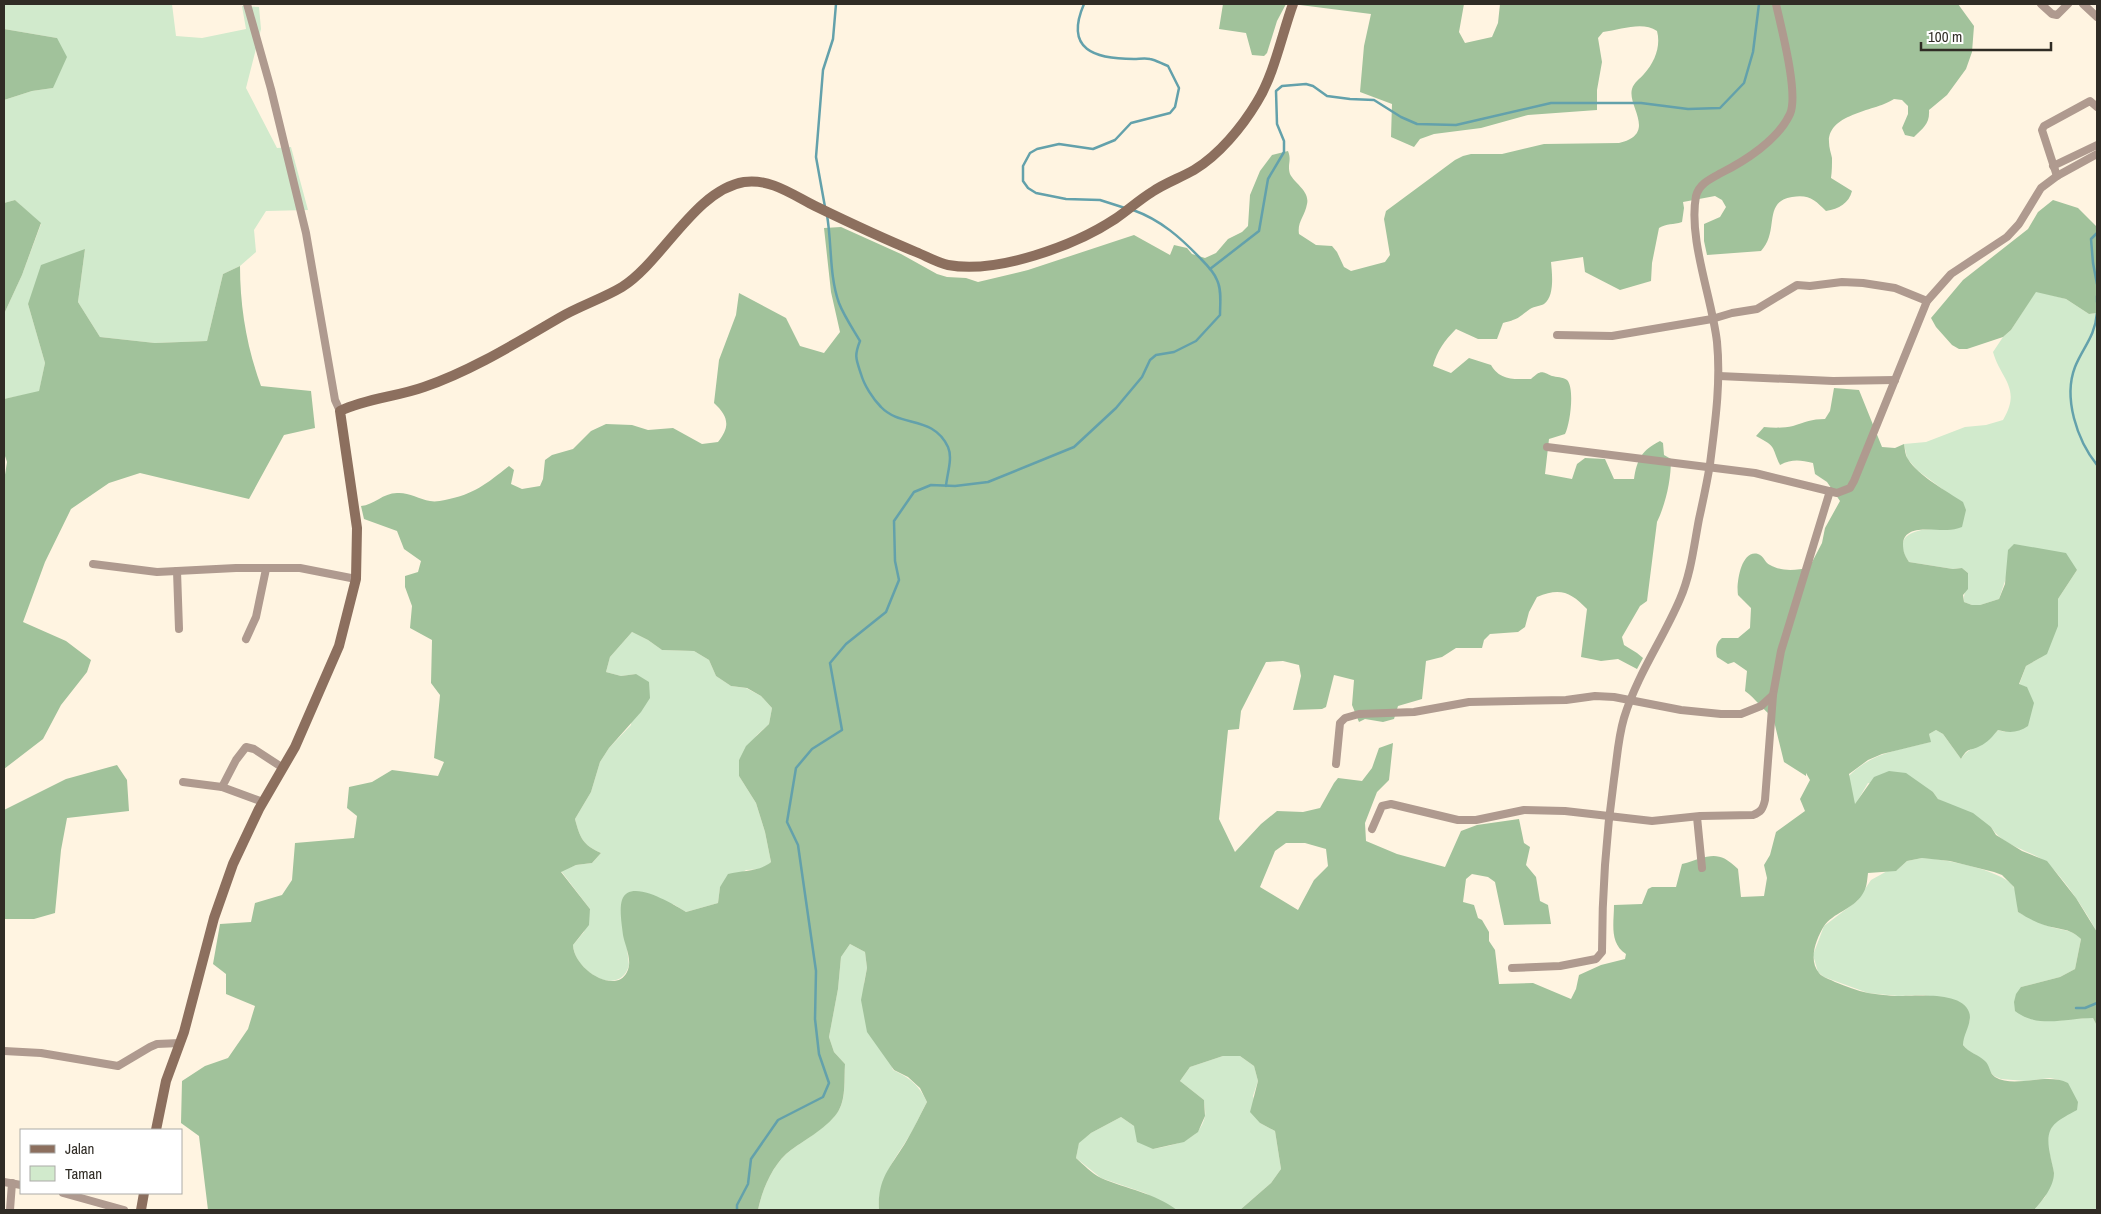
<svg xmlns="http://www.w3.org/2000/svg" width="2101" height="1214" font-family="'Archivo Narrow',sans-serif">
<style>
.green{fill:#d1eacc}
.forest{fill:#a1c29b;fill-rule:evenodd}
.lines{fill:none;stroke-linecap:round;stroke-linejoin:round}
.stream{stroke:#63a1ab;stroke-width:2.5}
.minor{stroke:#af9a8f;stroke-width:8}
.secondary{stroke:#8c6f5e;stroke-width:10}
</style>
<rect width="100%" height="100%" fill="#fff4e1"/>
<g class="green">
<path d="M 4,4 L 172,4 L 176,36 L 202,38 L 246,29 L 242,6 L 259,7 L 261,29 L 246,88 L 277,148 L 291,147 L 308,210 L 266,211 L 254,230 L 256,252 L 240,266 L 223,274 L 207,341 L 155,343 L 100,337 L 78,302 L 85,249 L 28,304 L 45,363 L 39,392 L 4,399 L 4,314 L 22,275 L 41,224 L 15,200 L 4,203 L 4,100 L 32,91 L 53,88 L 57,38 L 4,29 Z"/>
<path d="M 2036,291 L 2066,299 L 2089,314 L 2097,313 L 2097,932 C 2087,913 2057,866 2038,857 C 2021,848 2002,844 1991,827 L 1938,799 L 1933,792 L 1868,783 L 1855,805 L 1839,787 C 1866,753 1891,752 1930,742 L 1929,734 L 1936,730 L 1943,734 L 1961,759 C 1970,745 1988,743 1998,730 L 2005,732 L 2027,687 L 2019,685 L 2026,666 L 2040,658 L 2057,617 L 2058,599 L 2077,570 L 2007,575 L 1999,599 L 1980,605 L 1972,605 L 1964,602 C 1963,592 1969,584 1968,573 L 1962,568 L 1953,569 L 1909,562 C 1893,539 1909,530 1932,529 L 1949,494 L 1917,470 L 1907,458 L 1904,444 L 1926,442 L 1965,427 L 1986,425 L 2003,420 C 2022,388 2001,380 1993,352 L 2003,337 L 2011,330 Z"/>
<path d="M 632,632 L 648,640 L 662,650 L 694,651 L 709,660 L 716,676 L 731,686 L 746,688 L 761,696 L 772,708 L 769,724 L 757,735 L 739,760 L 739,776 L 756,803 L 765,832 L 771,862 L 763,869 L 746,870 L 720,887 L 718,903 L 686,912 L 673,904 L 622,908 L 629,965 C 620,999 574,971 573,945 L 584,932 L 590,909 L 561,871 L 576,865 L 592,863 L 601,853 C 583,845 580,838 575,819 L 591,792 L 600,762 L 609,748 L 631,725 L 636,674 L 621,676 L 606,672 L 610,657 Z"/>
<path d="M 1922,858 C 1941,858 2002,870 2013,886 C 2018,893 2017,904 2018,912 C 2028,917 2038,923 2048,926 C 2061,931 2070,928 2081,939 L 2075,969 L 2060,977 L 2021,987 L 2029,1018 C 2055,1024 2068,1018 2093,1018 L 2097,1026 L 2097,1210 L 2034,1210 L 2045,1197 L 2054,1174 L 2047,1142 L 2048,1134 L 2054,1122 L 2060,1080 L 2050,1078 L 2025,1081 L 2001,1079 L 1994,1076 L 1976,1055 L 1968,1051 L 1963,1045 L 1963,1037 L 1970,1020 L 1957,1001 L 1923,995 L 1898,996 L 1868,993 L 1824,977 L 1818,972 L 1813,955 L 1824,926 L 1857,901 L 1871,880 L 1889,870 L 1897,870 L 1907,861 Z"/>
<path d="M 850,944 L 865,952 L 867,968 L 864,983 L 893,1070 C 910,1078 919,1085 927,1102 C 921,1112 917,1123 911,1133 C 896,1159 877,1178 879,1210 L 758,1210 C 762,1190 773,1163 791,1150 C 806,1139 828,1127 839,1110 C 846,1098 844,1079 845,1064 L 834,1052 L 829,1037 L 838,989 L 841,957 Z"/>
<path d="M 1223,1056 L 1240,1056 L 1254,1066 L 1258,1081 L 1253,1096 L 1260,1123 L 1275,1131 L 1281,1169 L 1271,1183 L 1240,1210 L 1177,1210 L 1145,1193 L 1101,1178 L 1076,1158 L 1079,1142 L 1091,1133 L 1121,1117 L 1134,1126 L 1153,1149 C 1174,1145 1200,1141 1205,1116 C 1206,1111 1204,1105 1204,1100 L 1180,1081 L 1190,1067 Z"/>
</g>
<g class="forest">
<path d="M 1223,4 L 1286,4 L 1277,21 L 1267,53 L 1264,56 L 1252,55 L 1246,33 L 1219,29 Z"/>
<path d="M 1292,4 L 1464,4 L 1459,32 L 1465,43 L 1492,37 L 1498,23 L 1500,4 L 1958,4 L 1974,26 L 1972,52 L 1966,69 L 1947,95 L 1929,110 C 1930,124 1923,128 1914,137 L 1905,135 L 1902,128 L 1908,114 L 1908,106 L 1902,100 L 1894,99 C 1877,111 1828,113 1829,142 C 1829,148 1831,153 1832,158 C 1832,164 1832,171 1831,178 L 1852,191 C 1849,203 1839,209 1826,211 C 1815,200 1809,194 1792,197 C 1762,202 1780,231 1761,251 L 1707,255 L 1704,241 L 1704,224 L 1720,217 L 1726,207 L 1722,200 L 1715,196 L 1683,202 L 1684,208 L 1682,222 C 1673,225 1667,223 1659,228 L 1652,263 L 1651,281 L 1620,290 L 1585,272 L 1583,257 L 1551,262 C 1552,273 1555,296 1544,304 C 1540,306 1535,306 1530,309 C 1518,318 1519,319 1503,323 L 1497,339 L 1478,339 L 1456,329 C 1445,340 1437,351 1433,366 L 1451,373 L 1469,358 L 1491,365 C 1500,381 1515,379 1531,379 C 1541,370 1541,371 1552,376 C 1556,377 1563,377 1567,380 C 1575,388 1570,425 1565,434 L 1549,439 L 1545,474 L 1572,479 L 1577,464 L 1585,458 L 1605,459 L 1614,479 L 1634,479 C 1637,459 1642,450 1660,441 L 1663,443 L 1664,455 L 1671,459 C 1671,480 1666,503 1657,522 L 1647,601 L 1640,606 L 1622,637 L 1624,645 L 1637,653 L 1643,658 L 1637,669 L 1618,659 L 1601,661 L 1581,657 L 1587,609 C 1571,592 1560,587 1537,597 L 1529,612 L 1525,627 L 1518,632 L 1490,634 L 1484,640 L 1482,648 L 1456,648 L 1442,657 L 1426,661 L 1422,699 L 1398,706 L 1394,719 L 1383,722 L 1365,719 L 1359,722 L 1352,705 L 1354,680 L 1334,675 L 1326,707 L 1322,709 L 1293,710 L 1301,676 L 1299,665 L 1283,661 L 1266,662 L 1241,711 L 1239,729 L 1228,730 L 1219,819 L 1235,852 L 1261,824 L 1277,811 L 1303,812 L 1320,808 L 1334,783 L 1338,778 L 1362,781 L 1372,768 L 1379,748 L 1393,743 L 1389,780 L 1377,792 L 1365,823 L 1366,841 L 1397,854 L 1445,867 L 1461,831 L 1477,825 L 1519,819 L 1524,843 L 1530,847 L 1526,865 L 1536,877 L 1540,901 L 1548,905 L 1551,924 L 1504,925 L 1495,882 L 1488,877 L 1472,874 L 1466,879 L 1463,902 L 1474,905 L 1478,918 L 1482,920 L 1489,932 L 1489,941 L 1495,950 L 1499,984 L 1533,983 L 1571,999 L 1576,989 L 1579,975 L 1601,965 L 1625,959 L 1626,954 C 1609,943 1614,923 1614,905 L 1642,904 L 1648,889 L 1652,887 L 1676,887 L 1682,864 C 1708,857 1717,848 1738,869 L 1741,897 L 1764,896 L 1767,878 L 1764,865 L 1770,855 L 1776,832 L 1805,811 L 1800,799 L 1810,780 L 1806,773 L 1806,776 L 1784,762 L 1773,717 C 1762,709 1756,699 1745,691 L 1747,671 L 1734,662 L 1728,664 L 1717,657 C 1715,650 1716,642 1722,638 L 1738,638 L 1750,628 L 1751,608 L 1738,595 C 1736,584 1741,549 1758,554 C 1764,556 1765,563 1770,565 C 1782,572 1796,570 1809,568 L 1822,543 L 1825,528 L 1840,501 L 1827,482 L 1815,474 L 1813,463 C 1800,460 1792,459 1780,465 C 1771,446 1777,447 1756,436 L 1764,427 C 1774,428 1784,428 1793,426 C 1806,422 1811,419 1825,419 L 1830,411 L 1834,388 L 1859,390 L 1882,447 L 1895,448 L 1904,444 C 1905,449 1905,455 1908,459 C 1917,475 1948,492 1963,502 L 1966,510 L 1962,527 C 1957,529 1952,530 1947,530 C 1934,531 1904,524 1903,544 C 1903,552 1905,556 1909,562 L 1953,569 L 1962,568 L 1968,573 L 1968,589 L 1963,595 L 1964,602 L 1972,605 L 1980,605 L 1999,599 L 2005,584 L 2008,550 L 2014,544 L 2066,553 L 2077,570 L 2058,599 L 2058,626 L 2047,654 L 2026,666 L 2019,684 L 2027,687 L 2034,703 L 2028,726 C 2018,733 2009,733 1998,730 C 1993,736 1987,743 1980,746 C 1969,752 1969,746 1961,759 L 1943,734 L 1936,730 L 1929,734 L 1931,742 L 1882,754 L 1868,760 L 1849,774 L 1855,804 L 1874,777 L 1889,771 L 1906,773 L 1933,792 L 1938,799 L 1973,813 L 1991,827 L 1996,835 L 2022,851 L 2047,861 L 2076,898 L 2097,932 L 2097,1026 L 2093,1018 C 2067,1018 2038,1029 2015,1011 L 2014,1002 L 2016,994 L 2021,987 L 2060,977 L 2075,969 L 2081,939 C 2069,927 2058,930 2044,925 C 2035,922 2026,917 2018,912 L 2014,887 L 2002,875 L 1994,872 L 1950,861 L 1922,858 L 1907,861 L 1896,871 L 1868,873 C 1867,881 1867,888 1862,895 C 1853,909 1833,913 1824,926 C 1816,939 1808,960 1819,973 C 1823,978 1830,979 1835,982 C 1846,986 1857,991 1868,993 C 1877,994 1889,996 1898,996 C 1916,996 1962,991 1969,1012 C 1973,1022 1963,1034 1963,1045 C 1969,1053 1978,1054 1985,1061 C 1990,1065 1989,1073 1995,1077 C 2015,1089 2046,1072 2068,1083 L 2078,1102 L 2077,1110 C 2055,1122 2044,1126 2050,1154 C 2051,1160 2053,1167 2054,1173 C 2054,1187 2042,1201 2034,1210 L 1240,1210 L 1271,1183 L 1281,1169 L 1275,1131 L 1260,1123 L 1250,1112 L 1258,1081 L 1254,1066 L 1240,1056 L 1223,1056 L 1190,1067 L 1180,1081 L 1204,1100 L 1205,1116 L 1198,1132 L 1184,1142 L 1153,1149 L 1137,1142 L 1134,1126 L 1121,1117 L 1091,1133 L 1079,1143 L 1076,1158 C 1084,1165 1091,1173 1101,1178 C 1126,1189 1155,1193 1177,1210 L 879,1210 C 877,1177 892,1166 907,1140 C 914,1128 920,1115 927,1102 L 920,1088 L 908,1077 L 894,1070 L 867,1032 L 861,1000 L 867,968 L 865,952 L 850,944 L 841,957 L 838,989 L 829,1037 L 834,1052 L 845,1064 C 844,1079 846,1097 839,1110 C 829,1127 806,1139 791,1150 C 773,1163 762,1190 758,1210 L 208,1210 L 199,1136 L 181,1123 L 182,1081 L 205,1066 L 228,1058 L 248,1029 L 255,1006 L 226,994 L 226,974 L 213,964 L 220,924 L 251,922 L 255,903 L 282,895 L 292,880 L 295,843 L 354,838 L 357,816 L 347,808 L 349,787 L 372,782 L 392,770 L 438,776 L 444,762 L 434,758 L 440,695 L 431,683 L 432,640 L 410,628 L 412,606 L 405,587 L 405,576 L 418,572 L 421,561 L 404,549 L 397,531 L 364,519 L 361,506 C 374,505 383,493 397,493 C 408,492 419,499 430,501 C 435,502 440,501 445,500 C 475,494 486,484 509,466 L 514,470 L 511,484 L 522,489 L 540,486 L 543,479 L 545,460 L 552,455 L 573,449 L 591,431 L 606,424 L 632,425 L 648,430 L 673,428 L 702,444 L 718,442 C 731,426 728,416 714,403 L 719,360 L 736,315 L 739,293 L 786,318 L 800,346 L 824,353 L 840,332 L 831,292 L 824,228 L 841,227 L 901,254 L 937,274 L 947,277 L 966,278 L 978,282 L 1028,270 L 1134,235 L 1170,255 L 1174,245 L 1187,248 L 1192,254 L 1205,258 L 1216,253 L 1228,239 L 1242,232 L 1248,226 L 1250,195 L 1260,171 L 1272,155 L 1288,151 C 1292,161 1287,164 1290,174 C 1295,184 1310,191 1307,204 C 1305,216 1297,222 1299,234 L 1316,245 L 1332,246 L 1337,252 L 1344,267 L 1351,271 L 1385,262 L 1390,255 L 1384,219 L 1386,211 L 1455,160 L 1463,156 L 1471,154 L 1502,154 L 1544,144 L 1619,143 C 1658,134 1627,106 1632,89 C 1634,82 1640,79 1644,74 C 1655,62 1661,46 1657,31 C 1642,21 1621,30 1603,32 L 1598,38 L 1602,62 L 1597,90 L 1597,110 L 1528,115 L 1481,128 L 1434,134 L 1420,139 L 1414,147 L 1391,137 L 1392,104 L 1360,92 L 1364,46 L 1371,14 ZM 632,632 L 648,640 L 662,650 L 694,651 L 709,660 L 716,676 L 731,686 L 747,688 L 761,696 L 772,708 L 769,724 L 746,746 L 739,760 L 739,776 L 756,803 L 765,832 L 771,862 C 759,872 743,870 728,874 L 720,887 L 718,903 L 686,912 C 674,905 630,877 622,900 C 619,909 622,926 623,935 C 625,946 633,961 627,972 C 616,995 574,970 573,945 L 589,925 L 590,909 L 561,872 L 576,865 L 592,863 L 601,853 C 583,845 580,838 575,819 L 591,792 L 600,762 L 609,748 L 641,712 L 650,698 L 649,682 L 636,674 L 621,676 L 606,672 L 610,657 ZM 1286,843 L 1305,843 L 1326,849 L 1328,866 L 1314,880 L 1298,910 L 1260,887 L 1275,851 Z"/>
<path d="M 4,29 L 57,38 L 67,57 L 53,88 L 32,91 L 4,100 Z"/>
<path d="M 15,200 L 41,223 L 22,275 L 4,314 L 4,203 Z"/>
<path d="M 2053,200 L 2078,208 L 2097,227 L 2097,313 L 2089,314 L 2066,299 L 2036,292 L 2011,330 L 2003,337 L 1967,349 L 1959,349 L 1952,345 L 1936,327 L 1931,318 L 1963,280 L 2028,229 L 2038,212 Z"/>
<path d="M 85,249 L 78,302 L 100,337 L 155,343 L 207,341 L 223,274 L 240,266 C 240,307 247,348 261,386 L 311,391 L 315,428 L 284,435 L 249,499 L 140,473 L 109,483 L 71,509 L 45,562 L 23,622 L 66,641 L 91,660 L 87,672 L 61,705 L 43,739 L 4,769 L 4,481 L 7,462 L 4,453 L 4,399 L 39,391 L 45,363 L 28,304 L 41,265 Z"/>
<path d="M 117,765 L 127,780 L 129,811 L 67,818 L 61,850 L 55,913 L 34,919 L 4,919 L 4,810 L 66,779 Z"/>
</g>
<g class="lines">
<g class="stream">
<path d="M 1084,4 C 1064,50 1095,59 1134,59 C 1139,59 1145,58 1150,59 C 1156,60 1162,64 1168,66 L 1179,88 L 1175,107 L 1170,113 L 1131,123 L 1115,140 L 1093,149 L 1059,144 L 1037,149 L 1030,153 L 1023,166 L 1023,181 L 1028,188 L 1036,193 L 1066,199 L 1100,200 L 1125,208"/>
<path d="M 825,207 L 816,157 L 823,70 L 833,39 L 836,4"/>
<path d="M 827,215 C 832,244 829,275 839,303 C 844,316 853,329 860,341 C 854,356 856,359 861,374 C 864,385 873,399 881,407 C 901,428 933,415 948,447 C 953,458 947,474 946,486"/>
<path d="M 2097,233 L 2091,239 L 2093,263 L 2097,284"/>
<path d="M 1210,269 L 1259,231 L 1268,179 L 1284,152 L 1284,141 L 1277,124 L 1276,91 L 1282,86 L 1306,84 L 1313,86 L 1327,96 L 1350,99 L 1374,100 L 1401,117 L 1417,124 L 1456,125 L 1551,103 L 1641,103 L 1688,109 L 1720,108 L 1744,83 L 1753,52 L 1759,4"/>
<path d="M 2097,296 L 2097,302"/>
<path d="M 2097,313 C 2095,337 2083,347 2075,367 C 2063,398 2077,440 2097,465"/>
<path d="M 2076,1008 L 2085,1008 L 2097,1003"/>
<path d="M 737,1210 L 737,1205 L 748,1184 L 751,1159 L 778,1120 L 823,1097 L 829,1083 L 819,1054 L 815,1019 L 816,971 L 798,845 L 787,822 L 796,768 L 812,749 L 842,730 L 830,663 L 846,644 L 886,612 L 899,580 L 895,561 L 894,521 L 914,492 L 931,485 L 955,486 L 988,482 L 1074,447 L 1116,408 L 1142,377 L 1150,360 L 1156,355 L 1174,352 L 1196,341 L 1220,315 C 1220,304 1222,290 1217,280 C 1214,272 1207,265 1201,259 C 1181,238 1161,220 1133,210"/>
</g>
<g class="minor">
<path d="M 247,4 L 271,89 L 306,233 L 335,400 L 340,411"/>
<path d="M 2041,4 L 2052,14 L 2057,15 L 2068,4"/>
<path d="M 2083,4 L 2097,17"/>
<path d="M 2053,166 L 2097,145"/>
<path d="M 2057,176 L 2042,130 L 2044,126 L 2090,101 L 2097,107"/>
<path d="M 1557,335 L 1612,336 L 1712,319 L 1732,313 L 1757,309 L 1797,285 L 1810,286 L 1842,282 L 1863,283 L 1895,288 L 1927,301"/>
<path d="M 1719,376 L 1833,381 L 1895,380"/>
<path d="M 1547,447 L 1755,473 L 1837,493 L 1850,488 L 1854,481 L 1927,301 L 1951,274 L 2007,237 L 2019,224 L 2041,188 L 2057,176 L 2097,154"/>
<path d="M 93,564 L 157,572 L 236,568 L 300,568 L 356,579"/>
<path d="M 177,571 L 179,629"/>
<path d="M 246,639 L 256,617 L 266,569"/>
<path d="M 1336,764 L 1340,723 L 1345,718 L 1359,714 L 1414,712 L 1469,702 L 1566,700 L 1595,696 L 1614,697 L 1681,710 L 1721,714 L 1741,714 L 1761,706 L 1773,695 L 1781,651 L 1830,491"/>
<path d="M 183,782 L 222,787"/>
<path d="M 263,802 L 222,787 L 236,760 L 246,747 L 254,749 L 283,768"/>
<path d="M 1697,817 L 1702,868"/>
<path d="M 1372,829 L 1382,806 L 1391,804 L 1458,820 L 1476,820 L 1524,810 L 1565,811 L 1652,821 L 1700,816 L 1753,815 C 1761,812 1763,809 1765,800 L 1773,695"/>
<path d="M 1512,968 L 1560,966 L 1596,959 L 1602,952 C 1602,894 1606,836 1614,779 C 1617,759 1618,738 1624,718 C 1637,675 1663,639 1680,599 C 1691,574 1694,545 1699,519 C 1703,501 1707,483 1710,464 C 1715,424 1721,383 1717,342 C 1712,298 1688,239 1696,196 C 1699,184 1710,179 1721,173 C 1745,161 1778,140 1790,114 C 1799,94 1781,27 1776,4"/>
<path d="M 4,1051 L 41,1053 L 118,1066 L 150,1047 L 157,1044 L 180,1043"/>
<path d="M 4,1182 L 21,1185"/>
<path d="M 63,1193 L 124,1210"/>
<path d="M 10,1210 L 12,1183"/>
</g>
<g class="secondary">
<path d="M 156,1130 L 166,1081 L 184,1032 L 214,918 L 233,864 L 259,809 L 295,747 L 339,646 L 356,579 L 357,528 L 340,411 C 367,398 396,397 424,387 C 471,371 516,343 559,318 C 579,306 602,299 622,287 C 662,262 695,190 744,182 C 770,178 793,195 815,206 C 848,222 882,238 916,252 C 926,256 938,263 948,265 C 997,274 1074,246 1115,219 C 1127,211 1139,200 1152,192 C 1165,183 1180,178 1194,170 C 1219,155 1242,127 1257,102 C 1274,75 1282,34 1293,4"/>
<path d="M 141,1210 L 144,1193"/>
</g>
</g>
<rect width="2101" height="1214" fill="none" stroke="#302c25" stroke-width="10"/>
<rect x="20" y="1129" width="162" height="65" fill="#ffffff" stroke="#acaba8"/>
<rect x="30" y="1145" width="25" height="8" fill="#8c6f5e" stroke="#acaba8"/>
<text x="65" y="1154" font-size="15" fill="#302c25">Jalan</text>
<rect x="30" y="1166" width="25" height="15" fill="#d1eacc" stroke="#acaba8"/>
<text x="65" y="1179" font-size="15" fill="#302c25">Taman</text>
<path d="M1921 42v8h130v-8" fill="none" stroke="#302c25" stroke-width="2.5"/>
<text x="1928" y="42" font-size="15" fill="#302c25" stroke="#ffffff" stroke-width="4" paint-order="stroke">100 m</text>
</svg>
